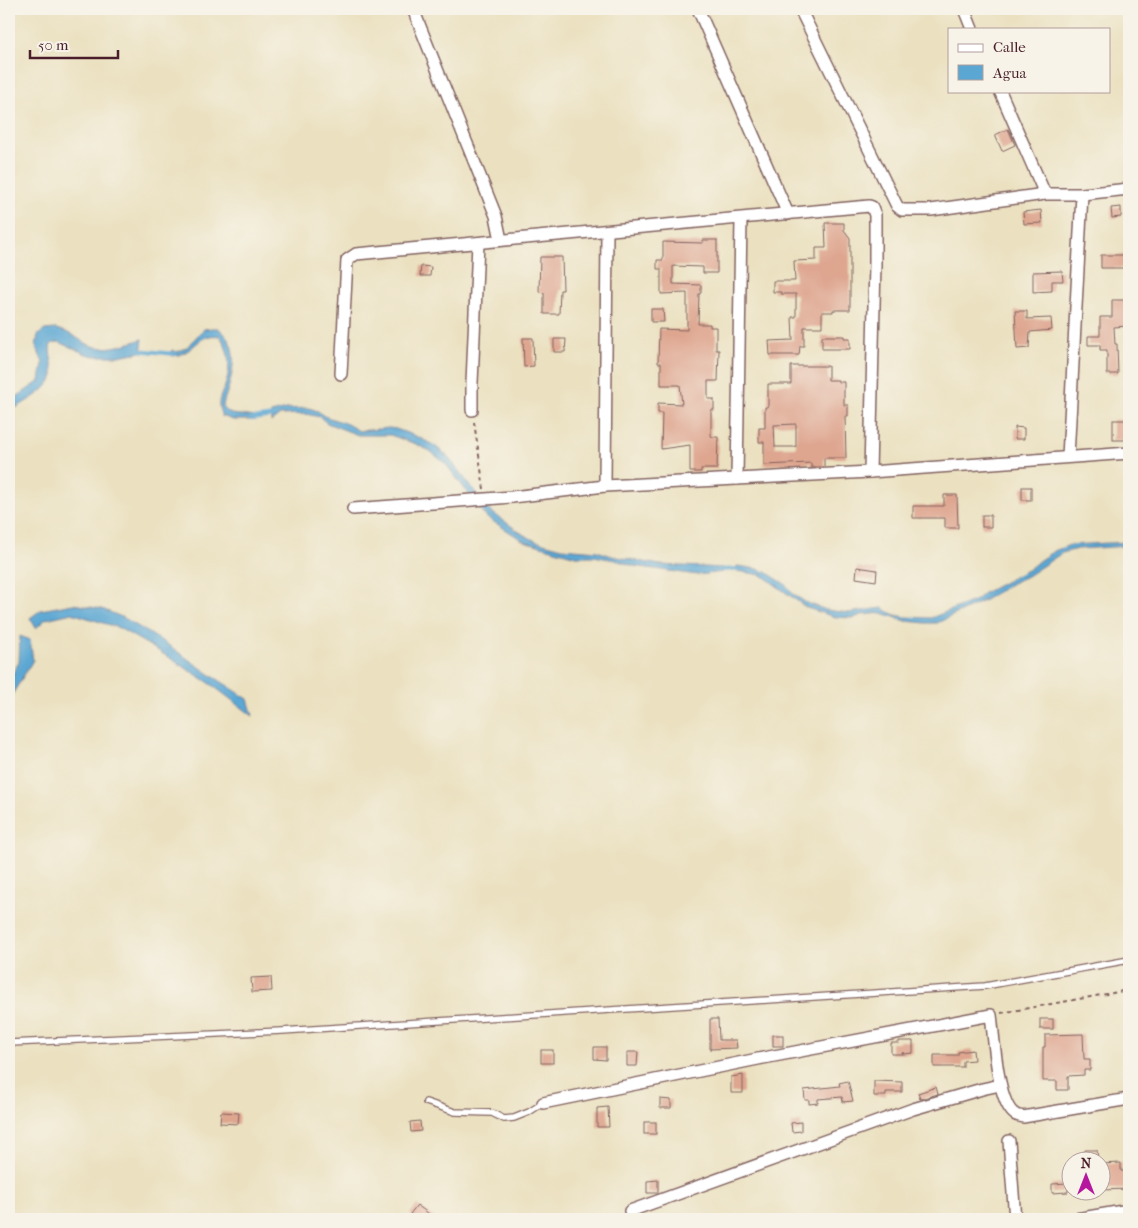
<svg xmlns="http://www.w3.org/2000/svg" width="1138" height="1228" font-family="'IM FELL French Canon',serif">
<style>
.water{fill:#5ba7d3;stroke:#52637f}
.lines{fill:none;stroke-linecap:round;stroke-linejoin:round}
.stream{stroke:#5ba7d3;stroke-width:4}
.building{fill:#dea58f;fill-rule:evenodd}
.lane-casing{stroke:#826360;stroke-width:8}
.street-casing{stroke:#826360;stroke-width:14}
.path{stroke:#826360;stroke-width:2;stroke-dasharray:4 4;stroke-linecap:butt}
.lane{stroke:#fff;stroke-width:5.5}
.street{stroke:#fff;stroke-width:11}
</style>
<rect width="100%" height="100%" fill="#f7f3e8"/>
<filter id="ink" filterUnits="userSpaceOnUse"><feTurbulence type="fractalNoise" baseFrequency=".02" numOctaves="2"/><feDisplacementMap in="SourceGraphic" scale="10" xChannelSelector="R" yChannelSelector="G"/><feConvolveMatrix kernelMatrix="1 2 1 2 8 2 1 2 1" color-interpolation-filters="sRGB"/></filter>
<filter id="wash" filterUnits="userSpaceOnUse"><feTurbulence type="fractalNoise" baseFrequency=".0096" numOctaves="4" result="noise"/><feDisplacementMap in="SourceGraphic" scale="20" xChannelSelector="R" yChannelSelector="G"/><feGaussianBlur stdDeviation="1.12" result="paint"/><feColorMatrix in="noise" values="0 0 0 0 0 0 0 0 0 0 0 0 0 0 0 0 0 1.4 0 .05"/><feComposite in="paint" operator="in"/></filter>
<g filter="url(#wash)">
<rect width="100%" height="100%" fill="#ebe1c1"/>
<g class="water">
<path d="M 212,328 L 218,328 C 239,343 234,368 228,389 C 226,396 223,401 223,408 L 231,414 L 255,417 L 255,420 L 233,420 L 222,416 C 216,404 220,397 225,386 C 231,369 230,351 220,336 C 197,332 195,354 173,356 L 169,353 L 172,350 L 177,352 L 186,348 L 204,329 Z"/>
<path d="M 55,329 C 74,332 81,344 96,347 C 111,350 129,343 143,339 L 141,352 L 118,356 L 95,356 L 86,354 L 59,342 L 51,344 C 48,354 54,364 53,375 C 51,390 21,404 9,412 L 9,402 L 40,381 L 43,363 L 36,346 L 38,335 L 45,330 Z"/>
<path d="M 309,408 L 318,411 L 324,416 L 347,424 L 359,431 L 389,428 L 396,429 L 418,437 L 435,446 L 448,457 L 490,511 L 524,535 L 536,541 L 562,548 L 597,551 L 612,556 L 660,565 L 724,568 L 723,572 L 697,575 L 634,566 L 615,560 L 594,556 L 576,556 L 524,541 L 486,517 L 446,464 L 430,451 L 416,444 L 390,435 L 358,435 L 327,423 L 320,417 L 306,414 L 280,415 L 271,422 L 271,413 L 287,409 Z"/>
<path d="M 1129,542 L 1129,546 L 1077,549 L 1062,553 L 1027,576 L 1012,583 L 983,601 L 937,623 L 926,623 L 906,621 L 882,613 L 861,615 L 854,618 L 835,617 L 807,608 L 762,575 L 737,571 L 737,566 L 758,569 L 768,573 L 786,585 L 793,594 L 805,602 L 826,610 L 849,613 L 882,608 L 895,615 L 906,617 L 931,618 L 976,600 L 984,593 L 1029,569 L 1040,560 L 1054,551 L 1070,545 Z"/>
<path d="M 73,604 L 102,609 L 124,618 L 165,643 L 208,673 L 248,699 L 253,716 L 208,682 L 157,650 L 119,628 L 72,613 L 46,619 L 36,628 L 30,618 L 41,610 Z"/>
<path d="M 20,636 L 30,640 L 33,660 L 9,700 L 9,681 L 19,662 Z"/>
</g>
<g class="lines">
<g class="stream">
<path d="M 137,350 L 175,354"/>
<path d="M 251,419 L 274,416"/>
<path d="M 719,570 L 742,569"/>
</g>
</g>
<g id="blocks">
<g class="building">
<path d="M 1008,129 L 1015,145 L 1002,151 L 995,135 Z"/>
<path d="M 1121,207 L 1121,217 L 1112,218 L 1111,208 Z"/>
<path d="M 1041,210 L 1042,223 L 1024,224 L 1023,212 Z"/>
<path d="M 825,223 L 844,223 L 844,230 L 850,238 L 850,310 L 833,310 L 833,312 L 822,312 L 822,327 L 804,327 L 804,346 L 800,346 L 799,355 L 770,355 L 769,341 L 793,340 L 792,317 L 796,317 L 796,294 L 781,294 L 781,292 L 773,292 L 773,281 L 795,281 L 794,261 L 816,260 L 816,248 L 826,248 Z"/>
<path d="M 703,240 L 717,240 L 717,273 L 703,273 L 703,267 L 673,266 L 673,284 L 701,285 L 701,293 L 699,294 L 698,324 L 710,324 L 710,327 L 716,327 L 716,350 L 719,350 L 718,381 L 708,381 L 708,399 L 714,399 L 714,410 L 711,410 L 711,435 L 712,437 L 718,437 L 717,469 L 701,469 L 701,472 L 690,472 L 690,445 L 661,449 L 662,413 L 658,413 L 658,403 L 682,404 L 680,385 L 661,385 L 661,363 L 658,363 L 659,329 L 687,330 L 687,293 L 661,294 L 661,269 L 657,269 L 657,260 L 663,260 L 663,242 L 703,243 Z"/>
<path d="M 1101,255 L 1129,255 L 1127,268 L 1101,268 Z"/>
<path d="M 540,257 L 562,257 L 563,290 L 560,290 L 559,314 L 544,314 L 544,293 L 539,292 Z"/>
<path d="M 421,266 L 431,267 L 430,276 L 420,276 Z"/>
<path d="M 1062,271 L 1063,281 L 1052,281 L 1052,291 L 1033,292 L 1033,272 Z"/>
<path d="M 1112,300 L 1126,300 L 1127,326 L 1114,327 L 1115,344 L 1117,344 L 1118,374 L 1107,374 L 1107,350 L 1100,350 L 1100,345 L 1088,345 L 1088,336 L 1100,336 L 1100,317 L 1112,317 Z"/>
<path d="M 651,309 L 663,309 L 664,322 L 651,322 Z"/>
<path d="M 1015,311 L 1027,311 L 1027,319 L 1051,318 L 1052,330 L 1030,332 L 1029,348 L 1017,349 Z"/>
<path d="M 822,336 L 844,336 L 844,338 L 850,338 L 850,349 L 822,349 Z"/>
<path d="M 523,338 L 533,338 L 534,366 L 524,367 Z"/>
<path d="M 554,339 L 566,339 L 565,352 L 554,352 Z"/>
<path d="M 791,366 L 828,366 L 828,380 L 838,380 L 838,382 L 844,382 L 844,405 L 848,405 L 848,416 L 845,416 L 846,458 L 824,458 L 824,467 L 811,467 L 811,463 L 764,465 L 764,442 L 759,442 L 759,428 L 765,428 L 765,407 L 768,407 L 768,384 L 791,384 ZM 796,424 L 796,447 L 775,447 L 774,425 Z"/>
<rect x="1113" y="420" width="16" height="20"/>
<path d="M 1015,427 L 1024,428 L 1024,439 L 1015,439 Z"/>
<rect x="1022" y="487" width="9" height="13"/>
<path d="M 944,495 L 957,495 L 958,528 L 945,528 L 945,518 L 913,518 L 913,506 L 944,506 Z"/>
<rect x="982" y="515" width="9" height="12"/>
<path d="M 857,567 L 877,570 L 876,581 L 856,578 Z"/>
<path d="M 271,977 L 272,991 L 252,992 L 251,978 Z"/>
<path d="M 710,1019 L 718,1019 L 719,1040 L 736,1040 L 737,1048 L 710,1049 Z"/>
<rect x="1040" y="1019" width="13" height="10"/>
<path d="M 1083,1034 L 1084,1059 L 1090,1059 L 1090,1070 L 1084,1070 L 1084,1075 L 1068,1076 L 1068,1090 L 1057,1090 L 1057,1081 L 1043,1081 L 1043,1047 L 1045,1047 L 1045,1035 Z"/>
<rect x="773" y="1035" width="10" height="11"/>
<path d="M 899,1041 L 913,1041 L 913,1053 L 903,1054 L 903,1052 L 903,1054 L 891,1054 L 891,1043 L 899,1043 Z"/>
<path d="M 594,1047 L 606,1047 L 606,1060 L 594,1059 Z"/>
<rect x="541" y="1050" width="12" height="13"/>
<path d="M 973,1050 L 974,1060 L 963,1061 L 963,1067 L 934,1067 L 934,1055 L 958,1055 L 958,1052 Z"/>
<path d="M 627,1052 L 638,1052 L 637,1066 L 627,1066 Z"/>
<path d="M 743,1075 L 743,1093 L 731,1093 L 731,1077 Z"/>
<path d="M 848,1081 L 853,1101 L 843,1102 L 842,1097 L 818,1099 L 818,1103 L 809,1104 L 809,1100 L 805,1100 L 804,1090 L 840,1086 L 839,1083 Z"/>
<path d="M 874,1081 L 902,1082 L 902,1092 L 886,1092 L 886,1096 L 874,1096 Z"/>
<path d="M 936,1087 L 938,1094 L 920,1099 L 918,1093 Z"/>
<path d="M 660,1099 L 671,1100 L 671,1108 L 660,1108 Z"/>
<path d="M 608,1107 L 609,1127 L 597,1127 L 597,1108 Z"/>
<path d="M 221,1112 L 239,1113 L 238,1124 L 220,1123 Z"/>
<path d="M 420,1121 L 421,1131 L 411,1132 L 410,1122 Z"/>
<rect x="644" y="1122" width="12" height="12"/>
<path d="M 801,1122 L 801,1131 L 792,1132 L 791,1123 Z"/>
<path d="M 1085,1150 L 1097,1150 L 1098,1160 L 1085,1160 Z"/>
<path d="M 1121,1163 L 1121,1171 L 1129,1171 L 1129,1189 L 1100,1190 L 1100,1164 Z"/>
<path d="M 658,1180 L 658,1193 L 647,1193 L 647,1181 Z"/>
<path d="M 1068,1183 L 1068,1192 L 1052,1193 L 1052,1184 Z"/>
<path d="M 417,1205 L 436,1219 L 417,1219 L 410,1214 Z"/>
</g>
</g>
</g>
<g filter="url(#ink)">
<use href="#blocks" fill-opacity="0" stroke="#826360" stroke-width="1"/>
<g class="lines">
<defs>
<g id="lane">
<path d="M 9,1043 L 282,1031 L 985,986 L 1129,960"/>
<path d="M 426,1102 L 455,1112 L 492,1113 L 504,1119 L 514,1118 L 529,1112 L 543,1103"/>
</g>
<g id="street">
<path d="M 413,9 L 496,216 L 501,240"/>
<path d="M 698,9 L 788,214"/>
<path d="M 800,9 L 897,206 L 902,210 L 931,210 L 1045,194 L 1082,194 L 1129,189"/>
<path d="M 964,9 L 972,29"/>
<path d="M 1000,91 L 1045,194"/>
<path d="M 341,374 L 347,260 L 356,254 L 869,206 L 872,207 L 875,215 L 875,264 L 870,472"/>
<path d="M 472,410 L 472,383 L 478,243"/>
<path d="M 1068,457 L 1082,194"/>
<path d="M 737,479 L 741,219"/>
<path d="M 605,486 L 607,231"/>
<path d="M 353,509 L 512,497 L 605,486 L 870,472 L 1129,453"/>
<path d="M 543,1103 L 758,1059 L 991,1015 C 994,1036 997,1105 1016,1115 C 1018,1116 1021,1116 1023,1117 L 1129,1099"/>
<path d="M 1009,1141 L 1015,1219"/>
<path d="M 630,1211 L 913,1109 L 982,1089 L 1000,1085"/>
<path d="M 1076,1219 L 1129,1210"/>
</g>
</defs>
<use href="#lane" class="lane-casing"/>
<use href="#street" class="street-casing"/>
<g class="path">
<path d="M 474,422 L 484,489"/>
<path d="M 1001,1013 L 1129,990"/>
</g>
<use href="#lane" class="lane"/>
<use href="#street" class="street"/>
</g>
</g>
<rect width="1138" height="1228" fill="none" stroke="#f7f3e8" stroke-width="30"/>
<rect x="948" y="28" width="162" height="65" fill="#f7f3e8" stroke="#b29e9c"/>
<rect x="958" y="44" width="25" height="8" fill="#ffffff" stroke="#b29e9c"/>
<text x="993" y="52" font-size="15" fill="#4a1f2b">Calle</text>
<rect x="958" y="65" width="25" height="15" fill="#5ba7d3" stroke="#b29e9c"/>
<text x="993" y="78" font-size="15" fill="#4a1f2b">Agua</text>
<g transform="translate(1086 1176)"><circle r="24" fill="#f7f3e8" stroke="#b29e9c"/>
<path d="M0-4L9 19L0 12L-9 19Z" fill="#b5179e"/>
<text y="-8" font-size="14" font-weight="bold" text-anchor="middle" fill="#4a1f2b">N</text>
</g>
<path d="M30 50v8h88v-8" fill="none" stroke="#4a1f2b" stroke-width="2.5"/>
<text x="38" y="50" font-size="15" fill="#4a1f2b" stroke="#f7f3e8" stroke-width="4" paint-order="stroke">50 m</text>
</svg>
